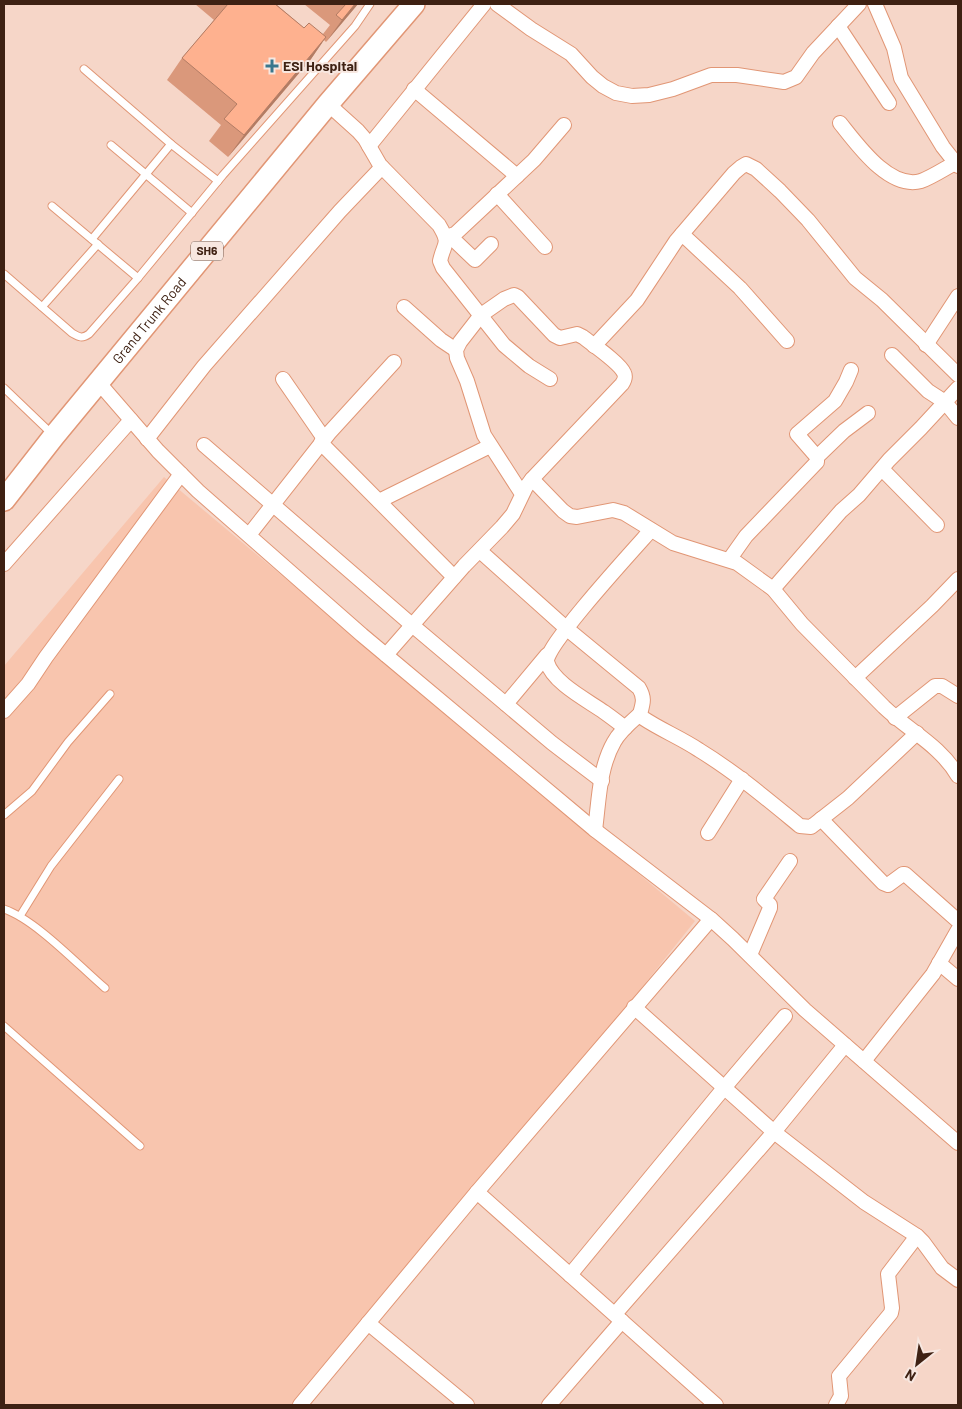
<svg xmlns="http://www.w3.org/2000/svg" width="962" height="1409" font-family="Barlow,sans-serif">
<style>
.built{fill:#f8c5ae}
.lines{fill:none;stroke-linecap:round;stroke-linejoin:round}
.service-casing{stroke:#e19675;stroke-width:9}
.minor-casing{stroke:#e19675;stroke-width:16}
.primary-casing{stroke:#e19675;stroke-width:24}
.service{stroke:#fff;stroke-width:7}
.minor{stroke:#fff;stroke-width:14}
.primary{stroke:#fff;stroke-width:21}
.wall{fill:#da987b}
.shaded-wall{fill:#b27c64}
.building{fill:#feb18f;stroke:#b27c64}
.poi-dot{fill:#3a778d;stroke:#f7e7e0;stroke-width:2}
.labels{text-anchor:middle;stroke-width:4;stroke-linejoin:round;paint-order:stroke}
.shield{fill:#f7e7e0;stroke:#765c50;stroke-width:1}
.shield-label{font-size:12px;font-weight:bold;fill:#3e2113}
.poi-label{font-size:14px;font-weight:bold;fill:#3e2113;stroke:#f7e7e0;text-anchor:start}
.street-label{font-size:14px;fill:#3e2113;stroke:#f7e7e0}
</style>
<rect width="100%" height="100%" fill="#f6d6c8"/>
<path class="built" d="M 164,477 L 695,921 L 308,1405 L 4,1405 L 4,666 Z"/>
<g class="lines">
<defs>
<g id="service">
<path d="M 84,69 L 171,144 L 218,181"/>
<path d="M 111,145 L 192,213"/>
<path d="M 52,206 L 138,278"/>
<path d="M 92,239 L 171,144"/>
<path d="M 4,274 L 72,333 C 79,337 82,339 89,334 L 138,278 L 223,175 L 355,26 L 370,4"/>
<path d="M 42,307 L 98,244"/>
<path d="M 4,388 L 52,434"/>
<path d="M 4,815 L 32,791 L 68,742 L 110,694"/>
<path d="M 4,909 C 36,920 78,965 105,988"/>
<path d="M 20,916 L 51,866 L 119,779"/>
<path d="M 4,1026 L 140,1146"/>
</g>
<g id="minor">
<path d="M 497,4 L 531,29 L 571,54 L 592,77 L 603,86 L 616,93 L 632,96 L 649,95 L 673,89 L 711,75 L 737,75 L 784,82 L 796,77 L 813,53 L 859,4"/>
<path d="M 875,4 L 894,48 L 901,78 L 943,147 L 958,166"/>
<path d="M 838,26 L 889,103"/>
<path d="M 414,89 L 517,176"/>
<path d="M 328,104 L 358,131 L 365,139 L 380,165 L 439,225 C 451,245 444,242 440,261 L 443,268 L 504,345 L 529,366 L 550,379"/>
<path d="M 840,123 C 857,144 889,190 921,181 C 932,177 944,169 955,163"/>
<path d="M 369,146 L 484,4"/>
<path d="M 497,194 L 545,247"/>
<path d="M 682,234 L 740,288 L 787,341"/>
<path d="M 446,237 L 455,234 L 534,160 L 564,125"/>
<path d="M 446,241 L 453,239 L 475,260 L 491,244"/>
<path d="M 404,307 L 441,340 L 456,350"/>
<path d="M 926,345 L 958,296"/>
<path d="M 594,346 L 637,300 L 676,241 L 734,173 L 741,167 L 746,164 L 756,169 L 780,191 L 808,220 L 855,278 L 882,300 L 958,375"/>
<path d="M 892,355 L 928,391 L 945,402 L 958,418"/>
<path d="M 283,379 L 323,437 L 321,443 L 454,577"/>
<path d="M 99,383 L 158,451 L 198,491 L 362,635 L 595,830 L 711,919 L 733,939 L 805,1010 L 958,1143"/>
<path d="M 147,439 L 204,366 L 340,211 L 382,167"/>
<path d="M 204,445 L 412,625 L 552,743 L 602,781"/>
<path d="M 817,457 L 844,431 L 868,413"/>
<path d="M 882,469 L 937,525"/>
<path d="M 532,479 L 563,511 L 570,516 L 577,517 L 613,510 L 624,513 L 673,543 L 737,563 L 773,589 L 802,624 L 884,707 C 909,731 940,745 958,776"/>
<path d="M 379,501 L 490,446"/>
<path d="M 249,535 L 330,432 L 394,362"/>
<path d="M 480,551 L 566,628 L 639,688 C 645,698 643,703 640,714 L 643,718 C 661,730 681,738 699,750 C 735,772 767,799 800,826 L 811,827 L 848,798 L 917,733"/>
<path d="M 729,560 L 746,536 L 817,462 L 817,457 L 797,434 L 835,401 L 846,382 L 851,370"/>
<path d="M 4,564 L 131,420"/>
<path d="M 773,589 L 841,511 L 859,495 L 889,460 L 921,428 L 958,388"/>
<path d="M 386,655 L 464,566 L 502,527 L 513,514 L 526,487 L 532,479 L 622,384 C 624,381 626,377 624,373 C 620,363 592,344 583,337 L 577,334 L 560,338 L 554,335 L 518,297 L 514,295 L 504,299 L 481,315 L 460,342 L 456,350 L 457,358 L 467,381 L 484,435 L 522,494"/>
<path d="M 855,678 L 932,606 L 958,579"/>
<path d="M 506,704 L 547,655"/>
<path d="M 4,711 L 28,684 L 46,657 L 181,474"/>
<path d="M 895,718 L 935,686 L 942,686 L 958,696"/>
<path d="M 625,728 C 618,722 611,717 604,712 C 587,700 553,683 547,662 C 543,648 636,547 651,530"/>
<path d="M 821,819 L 883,883 L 888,885 L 903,874 L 905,874 L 958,921"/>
<path d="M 595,830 C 599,801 599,768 614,742 C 620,731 631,722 640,714"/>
<path d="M 708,833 L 742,779"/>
<path d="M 750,955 L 770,908 L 770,905 L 764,899 L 790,861"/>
<path d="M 939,963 L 958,979"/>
<path d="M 634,1007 L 774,1132 L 864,1202 L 917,1236 L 923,1242 L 942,1268 L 958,1280"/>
<path d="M 864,1061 L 933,974 L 958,930"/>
<path d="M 477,1192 L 716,1405"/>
<path d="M 570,1275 L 724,1088 L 785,1016"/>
<path d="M 615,1314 L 774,1132 L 845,1045"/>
<path d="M 368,1323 L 467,1405"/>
<path d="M 300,1405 L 477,1192 L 711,919"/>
<path d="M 549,1405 L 622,1321"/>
<path d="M 836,1405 L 841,1396 L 839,1376 L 891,1313 L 892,1308 L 888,1274 L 917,1236"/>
</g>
<g id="primary">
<path id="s1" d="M 4,500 L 54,436 L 328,104 L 414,4"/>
</g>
</defs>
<use href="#service" class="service-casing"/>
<use href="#minor" class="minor-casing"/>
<use href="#primary" class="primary-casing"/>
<use href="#service" class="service"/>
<use href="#minor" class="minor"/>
<use href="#primary" class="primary"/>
</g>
<path class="wall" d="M 195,4 L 276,4 L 304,28 L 323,34 L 330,25 L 304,4 L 358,4 L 326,42 L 324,40 L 311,59 L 228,157 L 209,141 L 221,125 L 167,80 L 182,58 L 214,20 Z"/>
<g class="shaded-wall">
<path d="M 355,4 L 358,4 L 326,42 L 342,20 Z"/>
<path d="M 326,37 L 311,59 L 228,157 L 244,135 Z"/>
</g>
<g class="building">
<path d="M 228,4 L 275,4 L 304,28 L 309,23 L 326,37 L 244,135 L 224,119 L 237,104 L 182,58 Z"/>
<path d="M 346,4 L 355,4 L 342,20 L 336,15 Z"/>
</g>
<path class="poi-dot" d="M269.5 58.5h5v5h5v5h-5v5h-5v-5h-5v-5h5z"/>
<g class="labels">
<rect class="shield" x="191" y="241.5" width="32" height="19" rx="4"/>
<g class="shield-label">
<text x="207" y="255">SH6</text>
</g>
<g class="poi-label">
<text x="283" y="71">ESI Hospital</text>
</g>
<g class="street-label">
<text dy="5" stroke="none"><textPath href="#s1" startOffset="231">Grand Trunk Road</textPath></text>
</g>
</g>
<rect width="962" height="1409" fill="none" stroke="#3e2113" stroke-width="10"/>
<g transform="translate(917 1364) rotate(210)" stroke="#f7e7e0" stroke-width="4" paint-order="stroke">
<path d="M0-4L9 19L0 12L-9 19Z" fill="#3e2113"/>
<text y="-8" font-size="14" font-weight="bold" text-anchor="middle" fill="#3e2113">N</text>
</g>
</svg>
